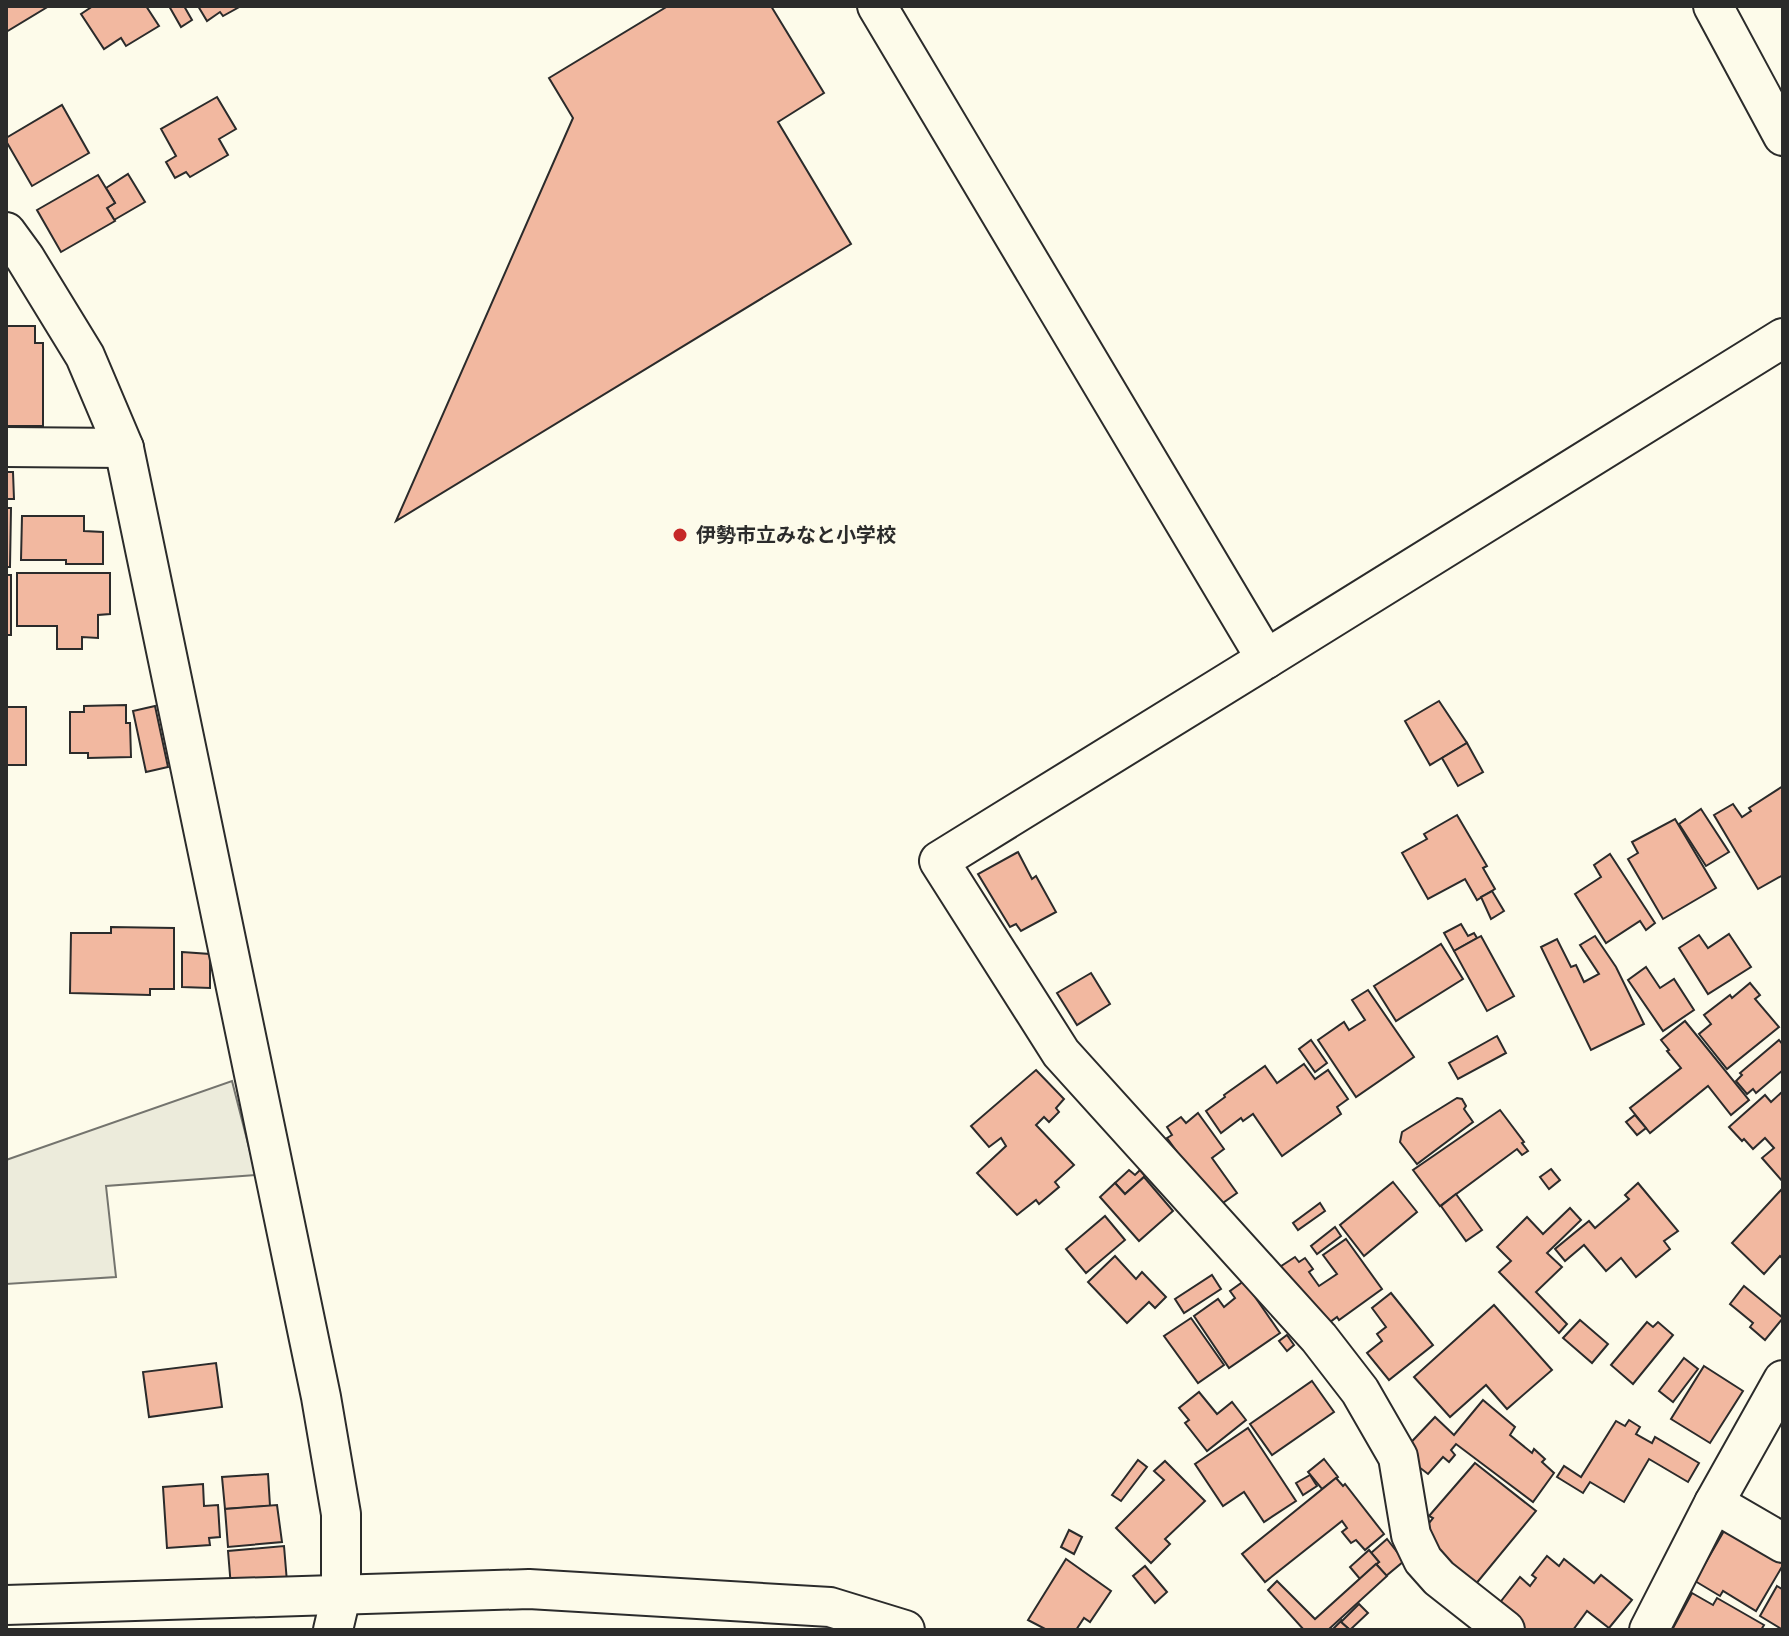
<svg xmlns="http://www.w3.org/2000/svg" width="1789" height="1636" font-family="'IBM Plex Sans','Noto Sans JP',sans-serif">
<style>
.green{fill:#ecebdb;stroke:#74746e;stroke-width:2}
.building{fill:#f2b8a0;stroke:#2b2b2b;stroke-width:2}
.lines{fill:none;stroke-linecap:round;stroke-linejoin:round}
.street-casing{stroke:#2b2b2b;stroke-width:42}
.street{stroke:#fdfbea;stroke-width:38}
.poi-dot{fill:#c62828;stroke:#fdfbea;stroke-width:3}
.labels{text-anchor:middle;stroke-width:6;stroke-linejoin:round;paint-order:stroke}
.poi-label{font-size:20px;font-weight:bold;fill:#2b2b2b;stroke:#fdfbea;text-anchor:start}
</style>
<rect width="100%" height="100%" fill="#fdfbea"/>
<path class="green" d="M 232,1081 L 256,1175 L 106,1186 L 116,1277 L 6,1284 L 6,1160 Z"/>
<g class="building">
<path d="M 6,6 L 49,6 L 6,32 Z"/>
<path d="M 93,6 L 146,6 L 159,26 L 126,46 L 121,38 L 104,49 L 81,14 Z"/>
<path d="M 169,6 L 184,6 L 192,20 L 181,27 Z"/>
<path d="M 198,6 L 241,6 L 223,16 L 220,12 L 207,21 Z"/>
<path d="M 668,6 L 771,6 L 824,93 L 778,122 L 851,244 L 396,521 L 573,118 L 549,78 Z"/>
<path d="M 217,97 L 236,129 L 219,139 L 228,155 L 190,177 L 186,172 L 175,178 L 166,162 L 176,156 L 161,129 Z"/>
<path d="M 62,105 L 89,153 L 32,186 L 6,141 L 6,138 Z"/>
<path d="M 128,174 L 145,202 L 114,220 L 107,208 L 115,203 L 106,188 Z"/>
<path d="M 98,175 L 115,203 L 107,208 L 115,221 L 61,252 L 37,210 Z"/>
<path d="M 6,326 L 35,326 L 35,343 L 43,343 L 43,426 L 6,426 Z"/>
<path d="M 6,472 L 13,472 L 14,499 L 6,499 Z"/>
<path d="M 6,508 L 11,508 L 10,567 L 6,567 Z"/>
<path d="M 22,516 L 84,516 L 84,531 L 103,532 L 103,564 L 66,564 L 66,560 L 21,560 Z"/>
<path d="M 17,573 L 110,573 L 110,614 L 98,615 L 98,638 L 82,637 L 82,649 L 57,649 L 57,626 L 17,626 Z"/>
<rect x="6" y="575" width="5" height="60"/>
<path d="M 1439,701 L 1467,743 L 1430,765 L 1405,721 Z"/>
<path d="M 126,705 L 126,723 L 130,723 L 131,757 L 88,758 L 88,753 L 70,753 L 70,712 L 84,712 L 84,706 Z"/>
<path d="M 155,706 L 168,767 L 146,772 L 133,711 Z"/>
<rect x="6" y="707" width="20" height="58"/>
<path d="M 1467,743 L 1483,772 L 1458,786 L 1442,758 Z"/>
<path d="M 1783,786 L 1783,875 L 1758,889 L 1714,815 L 1733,804 L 1742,817 L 1751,811 L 1749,808 Z"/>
<path d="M 1701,809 L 1729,852 L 1706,866 L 1679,824 Z"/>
<path d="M 1457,815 L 1487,866 L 1483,868 L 1495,889 L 1477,900 L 1465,879 L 1428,899 L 1402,853 L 1427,839 L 1424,834 Z"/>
<path d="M 1675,819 L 1716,888 L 1663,919 L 1628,859 L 1638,853 L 1632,842 Z"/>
<path d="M 1018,852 L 1032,879 L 1036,876 L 1056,912 L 1021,931 L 1016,924 L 1010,927 L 978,874 Z"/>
<path d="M 1610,854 L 1655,923 L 1646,930 L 1640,921 L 1606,943 L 1575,894 L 1601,877 L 1594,865 Z"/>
<path d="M 1492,891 L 1504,911 L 1491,919 L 1481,897 Z"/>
<path d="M 1461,924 L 1468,936 L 1474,933 L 1477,938 L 1454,951 L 1444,933 Z"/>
<path d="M 111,927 L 174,928 L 174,989 L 150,989 L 150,995 L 70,993 L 71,933 L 111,933 Z"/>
<path d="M 1729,934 L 1751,967 L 1708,994 L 1679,948 L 1699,935 L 1708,948 Z"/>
<path d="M 1481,936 L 1514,996 L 1487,1011 L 1454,951 Z"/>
<path d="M 1595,936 L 1616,967 L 1644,1024 L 1591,1050 L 1541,947 L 1557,939 L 1571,967 L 1576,965 L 1584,982 L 1599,974 L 1580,945 Z"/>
<path d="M 1441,944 L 1463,979 L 1396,1021 L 1374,986 Z"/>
<path d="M 182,952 L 210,954 L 210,988 L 182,987 Z"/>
<path d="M 1646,967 L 1660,988 L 1674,979 L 1694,1010 L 1663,1031 L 1628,980 Z"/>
<path d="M 1091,973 L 1110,1004 L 1077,1025 L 1057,993 Z"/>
<path d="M 1750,983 L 1760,995 L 1755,999 L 1779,1027 L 1727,1069 L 1699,1034 L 1711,1024 L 1704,1015 L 1730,995 L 1732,998 Z"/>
<path d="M 1368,990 L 1414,1057 L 1356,1097 L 1318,1040 L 1344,1022 L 1349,1030 L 1365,1020 L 1352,1000 Z"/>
<path d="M 1685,1021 L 1749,1100 L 1731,1115 L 1708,1086 L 1650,1133 L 1630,1108 L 1681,1068 L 1667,1051 L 1669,1050 L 1661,1040 Z"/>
<path d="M 1497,1036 L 1506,1053 L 1458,1079 L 1449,1063 Z"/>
<path d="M 1311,1040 L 1327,1063 L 1315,1072 L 1299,1049 Z"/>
<path d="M 1779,1040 L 1783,1045 L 1783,1070 L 1756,1093 L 1753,1089 L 1747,1094 L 1736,1081 L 1742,1075 L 1740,1073 Z"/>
<path d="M 1304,1064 L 1315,1079 L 1328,1070 L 1348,1099 L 1337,1107 L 1341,1114 L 1282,1156 L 1253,1114 L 1243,1121 L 1241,1118 L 1221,1133 L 1206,1111 L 1225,1097 L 1224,1095 L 1265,1066 L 1277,1083 Z"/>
<path d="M 1036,1070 L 1064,1099 L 1056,1108 L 1059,1112 L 1049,1122 L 1044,1117 L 1036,1125 L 1074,1165 L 1055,1182 L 1059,1187 L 1039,1204 L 1036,1200 L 1017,1215 L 977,1173 L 1006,1146 L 1001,1138 L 989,1147 L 971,1126 Z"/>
<path d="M 1783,1091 L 1783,1182 L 1762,1158 L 1774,1148 L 1765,1138 L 1753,1149 L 1744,1139 L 1742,1141 L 1729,1127 L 1765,1095 L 1771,1102 Z"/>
<path d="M 1457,1098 L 1462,1099 L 1466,1106 L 1464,1109 L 1473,1122 L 1417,1164 L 1400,1142 L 1402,1132 Z"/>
<path d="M 1500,1110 L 1524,1142 L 1522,1143 L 1528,1151 L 1522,1155 L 1517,1149 L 1440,1206 L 1413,1170 Z"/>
<path d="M 1198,1113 L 1224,1149 L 1212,1158 L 1237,1193 L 1217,1207 L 1167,1138 L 1172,1135 L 1167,1127 L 1181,1117 L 1186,1123 Z"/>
<path d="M 1635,1115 L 1646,1128 L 1637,1135 L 1626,1122 Z"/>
<path d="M 1551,1169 L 1560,1180 L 1549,1189 L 1540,1177 Z"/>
<path d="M 1129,1170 L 1135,1175 L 1140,1170 L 1145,1176 L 1125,1194 L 1115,1183 Z"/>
<path d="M 1144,1177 L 1173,1211 L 1139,1241 L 1100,1197 L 1115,1183 L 1125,1194 Z"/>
<path d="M 1393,1182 L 1417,1212 L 1364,1256 L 1340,1225 Z"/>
<path d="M 1638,1183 L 1678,1231 L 1664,1241 L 1670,1249 L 1636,1277 L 1621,1258 L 1606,1271 L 1584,1245 L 1565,1261 L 1555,1249 L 1589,1221 L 1595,1228 L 1629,1199 L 1625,1195 Z"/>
<path d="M 1781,1190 L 1783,1192 L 1783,1259 L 1780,1256 L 1764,1274 L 1732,1243 Z"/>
<path d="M 1456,1194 L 1482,1230 L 1466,1241 L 1441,1206 Z"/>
<path d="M 1320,1203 L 1325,1211 L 1298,1230 L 1293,1223 Z"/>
<path d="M 1570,1208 L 1581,1220 L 1547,1253 L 1562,1267 L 1536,1292 L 1567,1324 L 1559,1333 L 1499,1272 L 1511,1261 L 1497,1247 L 1527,1217 L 1543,1234 Z"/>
<path d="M 1105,1216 L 1125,1240 L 1086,1273 L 1066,1249 Z"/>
<path d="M 1335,1227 L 1341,1236 L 1317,1254 L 1311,1246 Z"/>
<path d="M 1346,1239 L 1382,1289 L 1339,1320 L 1337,1317 L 1315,1333 L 1272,1272 L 1295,1257 L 1299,1262 L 1305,1258 L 1313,1269 L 1309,1272 L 1319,1286 L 1337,1274 L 1323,1255 Z"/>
<path d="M 1115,1256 L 1136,1279 L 1142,1272 L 1166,1297 L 1155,1308 L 1149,1302 L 1127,1323 L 1088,1282 Z"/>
<path d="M 1212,1275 L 1221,1289 L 1184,1313 L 1175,1299 Z"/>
<path d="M 1244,1281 L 1280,1333 L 1229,1368 L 1194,1316 L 1218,1299 L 1224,1307 L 1235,1298 L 1230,1291 Z"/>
<path d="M 1744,1286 L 1783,1318 L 1765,1340 L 1750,1327 L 1753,1323 L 1730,1304 Z"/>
<path d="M 1391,1293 L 1433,1345 L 1389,1380 L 1367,1353 L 1382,1341 L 1377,1334 L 1386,1327 L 1372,1308 Z"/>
<path d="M 1494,1305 L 1552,1370 L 1507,1409 L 1486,1385 L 1450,1417 L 1414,1377 Z"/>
<path d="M 1191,1318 L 1224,1365 L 1198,1383 L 1164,1336 Z"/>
<path d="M 1580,1320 L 1608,1344 L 1592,1363 L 1563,1338 Z"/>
<path d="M 1647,1322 L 1653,1327 L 1658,1322 L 1673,1335 L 1633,1384 L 1611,1365 Z"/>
<path d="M 1287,1335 L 1294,1345 L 1287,1351 L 1279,1341 Z"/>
<path d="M 1684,1358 L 1698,1369 L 1673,1402 L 1659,1391 Z"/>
<path d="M 216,1363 L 222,1407 L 149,1417 L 143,1372 Z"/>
<path d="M 1704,1366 L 1743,1391 L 1710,1443 L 1671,1419 Z"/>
<path d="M 1312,1381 L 1334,1412 L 1272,1455 L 1250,1424 Z"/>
<path d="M 1199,1392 L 1217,1414 L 1232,1402 L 1246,1420 L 1207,1451 L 1185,1423 L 1189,1420 L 1179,1408 Z"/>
<path d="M 1483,1400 L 1515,1427 L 1510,1435 L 1532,1453 L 1534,1449 L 1545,1459 L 1542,1462 L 1554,1473 L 1533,1502 L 1456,1444 L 1451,1450 L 1455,1455 L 1449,1462 L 1443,1457 L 1428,1474 L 1401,1453 L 1435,1417 L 1454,1435 Z"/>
<path d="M 1629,1420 L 1640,1427 L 1636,1434 L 1652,1443 L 1655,1437 L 1699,1463 L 1688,1482 L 1649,1459 L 1624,1502 L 1590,1482 L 1583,1493 L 1557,1477 L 1564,1466 L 1581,1477 L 1616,1421 L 1625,1426 Z"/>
<path d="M 1248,1428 L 1296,1501 L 1264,1522 L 1244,1492 L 1223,1506 L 1195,1464 Z"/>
<path d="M 1324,1459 L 1338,1477 L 1322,1489 L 1308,1472 Z"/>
<path d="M 1138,1460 L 1147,1467 L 1121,1501 L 1112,1495 Z"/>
<path d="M 1165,1461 L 1205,1501 L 1165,1539 L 1170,1544 L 1151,1563 L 1116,1528 L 1164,1480 L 1154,1471 Z"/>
<path d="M 1475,1463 L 1536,1511 L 1475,1585 L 1419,1536 L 1433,1518 L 1429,1516 Z"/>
<path d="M 268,1474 L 270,1506 L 225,1509 L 222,1477 Z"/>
<path d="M 1310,1475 L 1317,1486 L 1303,1495 L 1296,1483 Z"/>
<path d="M 1336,1478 L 1343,1486 L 1345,1484 L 1384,1534 L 1365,1550 L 1356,1540 L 1351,1543 L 1342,1532 L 1347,1528 L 1342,1521 L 1265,1582 L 1242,1554 Z"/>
<path d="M 203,1484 L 204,1506 L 218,1505 L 220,1537 L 209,1538 L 210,1545 L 167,1548 L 163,1487 Z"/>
<path d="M 277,1505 L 282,1542 L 228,1547 L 225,1509 Z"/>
<path d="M 1728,1524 L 1783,1556 L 1783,1565 L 1756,1611 L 1723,1591 L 1720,1596 L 1695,1581 Z"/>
<path d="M 1069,1530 L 1082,1537 L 1074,1554 L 1061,1547 Z"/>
<path d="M 1387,1539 L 1404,1561 L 1386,1576 L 1376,1564 L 1379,1562 L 1371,1553 Z"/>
<path d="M 284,1546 L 287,1582 L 231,1587 L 228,1551 Z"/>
<path d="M 1369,1550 L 1379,1562 L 1360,1579 L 1350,1567 Z"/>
<path d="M 1547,1556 L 1559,1566 L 1564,1559 L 1594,1583 L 1601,1575 L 1632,1600 L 1609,1628 L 1587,1611 L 1573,1630 L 1511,1630 L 1491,1614 L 1520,1577 L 1530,1586 L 1536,1578 L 1532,1575 Z"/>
<path d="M 1066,1559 L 1111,1591 L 1090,1622 L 1084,1618 L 1076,1630 L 1047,1630 L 1028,1620 Z"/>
<path d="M 1376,1564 L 1387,1576 L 1328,1630 L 1304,1630 L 1268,1590 L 1277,1581 L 1315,1619 Z"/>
<path d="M 1145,1566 L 1167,1592 L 1155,1603 L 1133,1576 Z"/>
<path d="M 1777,1586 L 1782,1589 L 1783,1587 L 1783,1630 L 1760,1616 Z"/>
<path d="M 1692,1593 L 1713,1605 L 1717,1598 L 1764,1625 L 1761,1630 L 1672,1630 Z"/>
<path d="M 1359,1604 L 1368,1613 L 1350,1630 L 1341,1622 Z"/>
<path d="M 1341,1621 L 1341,1622 L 1350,1630 L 1332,1630 Z"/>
</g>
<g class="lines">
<defs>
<g id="street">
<path d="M 877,6 L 1266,659 L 939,861 L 1061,1053 L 1319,1338 L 1360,1391 L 1398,1457 L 1411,1535 L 1423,1560 L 1439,1578 L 1505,1630"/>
<path d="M 1713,6 L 1783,136"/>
<path d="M 6,232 L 25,258 L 85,356 L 124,448 L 321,1397 L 341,1514 L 341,1596 L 333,1630"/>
<path d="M 6,447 L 124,448"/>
<path d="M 1266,659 L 1783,338"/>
<path d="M 1714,1503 L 1783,1543"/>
<path d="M 6,1605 L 529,1589 L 830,1607 L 905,1630"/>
<path d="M 1649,1630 L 1714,1503 L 1783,1380"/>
</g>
</defs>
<use href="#street" class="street-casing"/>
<use href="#street" class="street"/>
</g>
<circle class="poi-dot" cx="680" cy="535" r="8"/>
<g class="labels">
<g class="poi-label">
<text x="696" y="542">伊勢市立みなと小学校</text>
</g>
</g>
<rect width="1789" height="1636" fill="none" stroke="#2b2b2b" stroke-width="16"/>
</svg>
